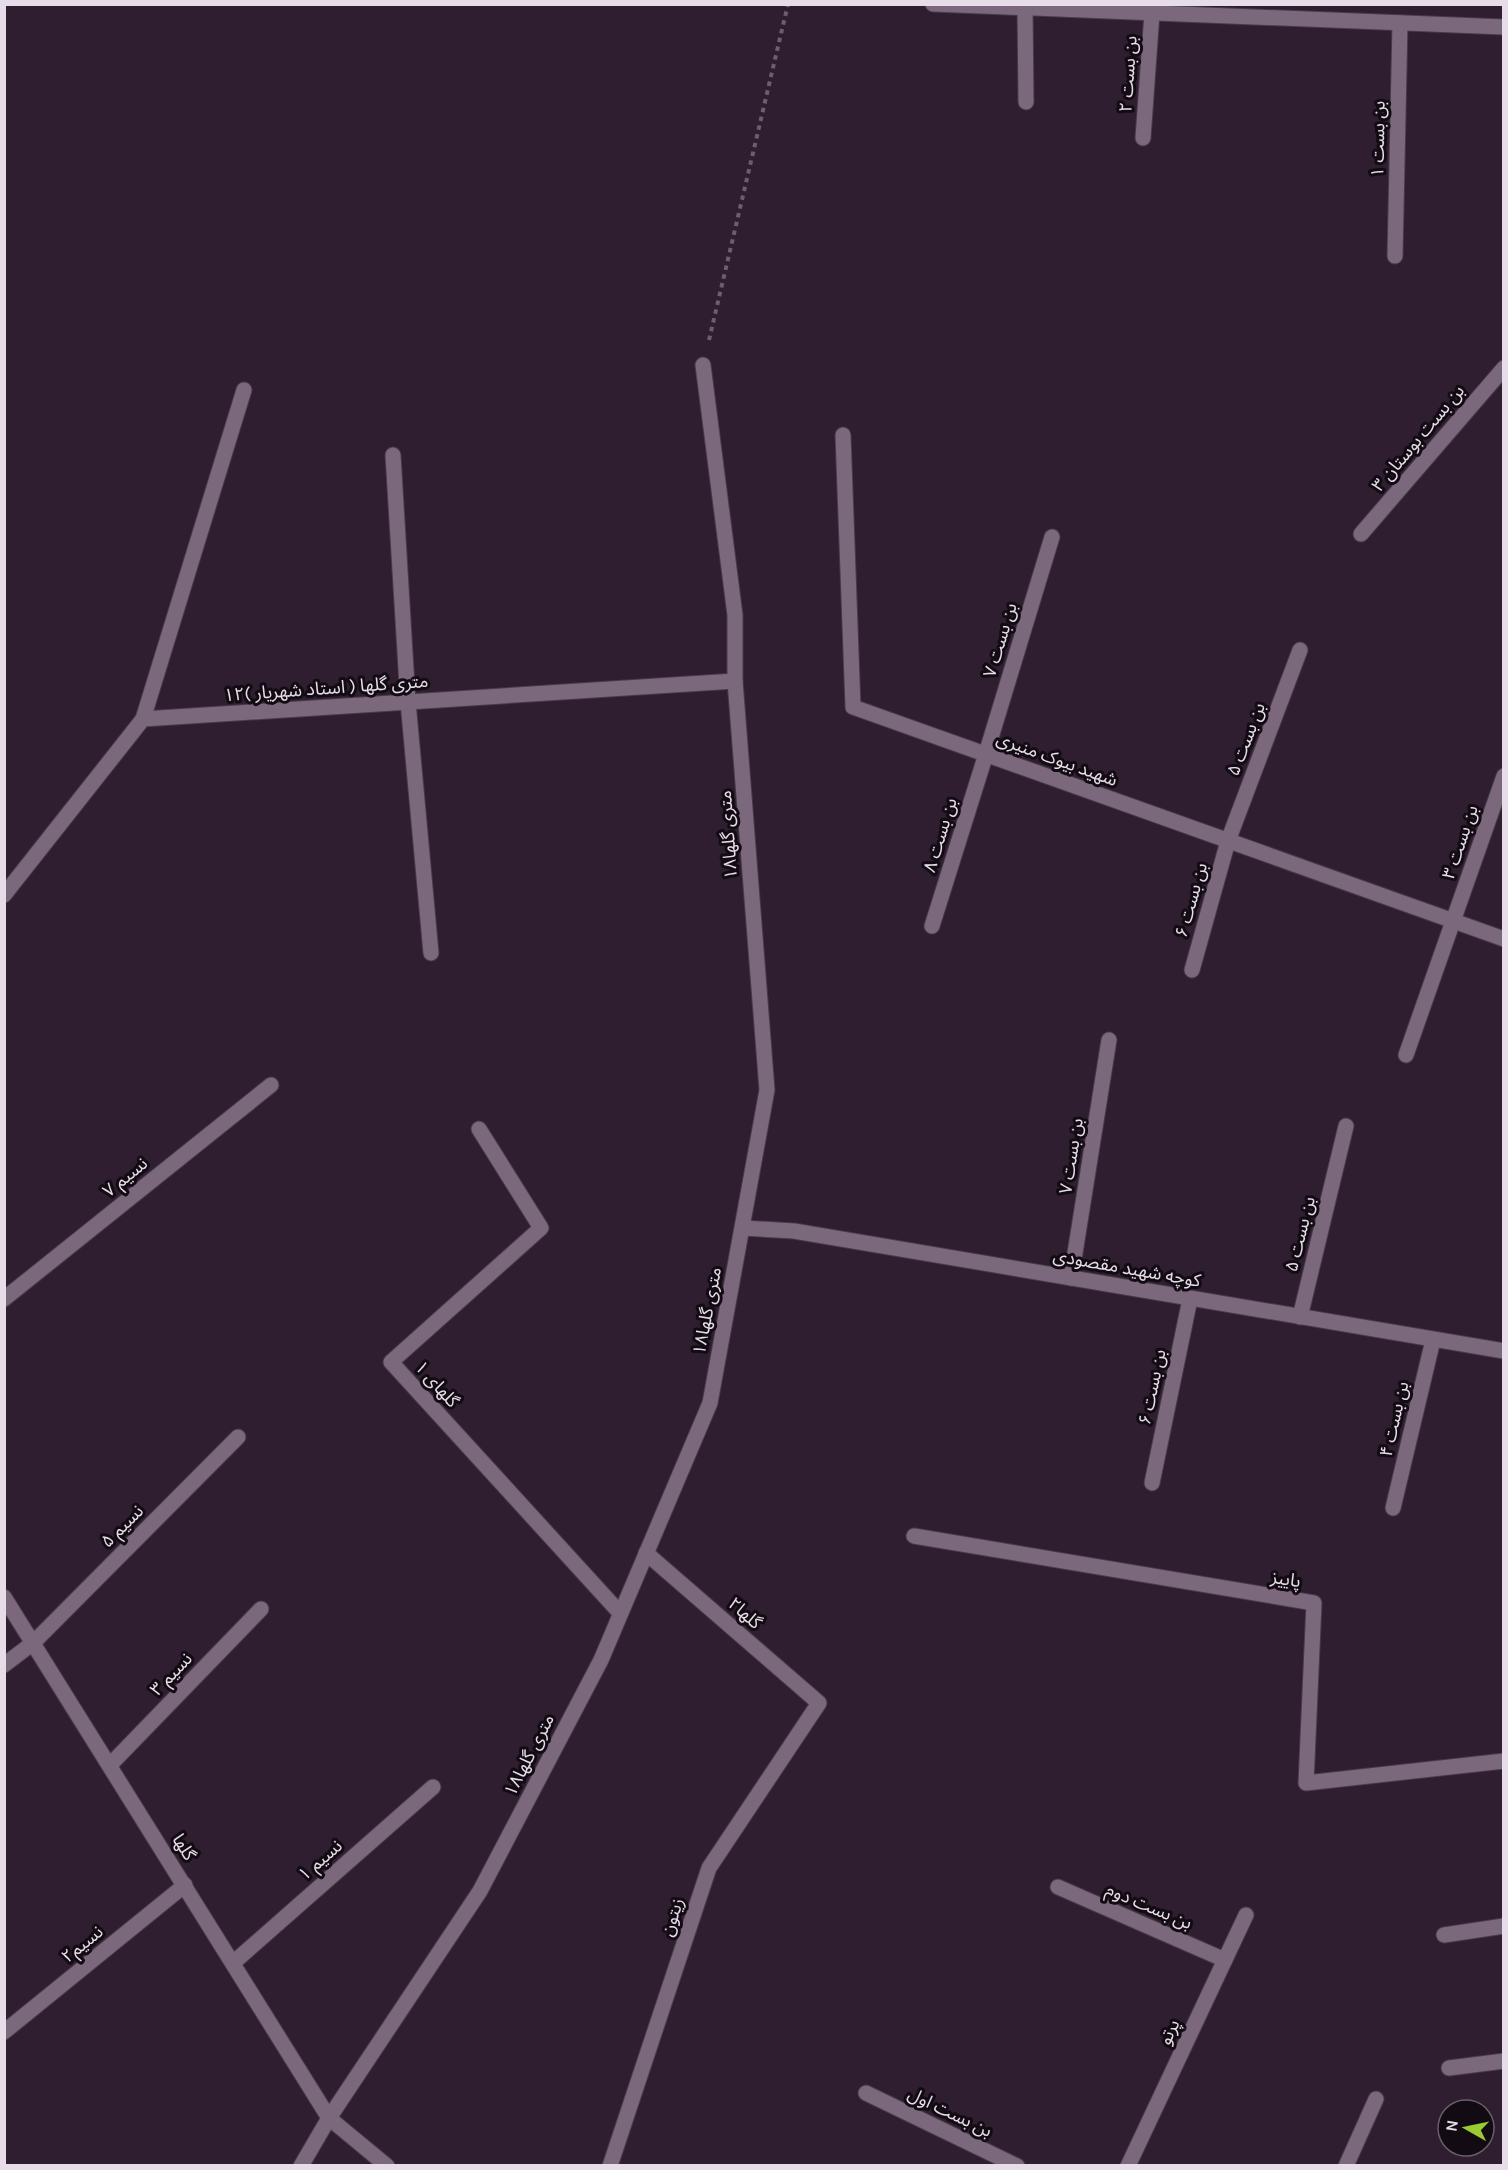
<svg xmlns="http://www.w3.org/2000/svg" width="1508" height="2170" font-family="Karla,'Noto Sans Arabic',sans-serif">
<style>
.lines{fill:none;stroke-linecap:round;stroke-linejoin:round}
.service-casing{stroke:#483b49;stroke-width:17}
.minor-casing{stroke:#483b49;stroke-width:17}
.tertiary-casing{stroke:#483b49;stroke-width:17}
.path{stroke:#6c5e6d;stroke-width:4;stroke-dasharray:4.5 4.5;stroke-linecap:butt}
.service{stroke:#7b687c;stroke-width:15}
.minor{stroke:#7b687c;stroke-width:15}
.tertiary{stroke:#7b687c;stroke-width:15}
.labels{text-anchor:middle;stroke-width:6;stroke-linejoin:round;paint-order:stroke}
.street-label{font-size:18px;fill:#e7dde8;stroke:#120b13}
</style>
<rect width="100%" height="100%" fill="#2e1e2f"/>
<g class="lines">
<defs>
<g id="service">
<path d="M 1395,256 L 1400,23"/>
<path d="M 986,754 L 1052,537"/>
<path d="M 1228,841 L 1300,650"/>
</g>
<g id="minor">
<path d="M 933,4 L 1504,27"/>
<path d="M 1025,8 L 1026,102"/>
<path d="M 1143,138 L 1152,13"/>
<path d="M 843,435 L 853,707 L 1504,939"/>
<path d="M 393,455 L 408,702 L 431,953"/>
<path d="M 1361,534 L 1504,368"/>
<path d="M 143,719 L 244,390"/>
<path d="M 4,895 L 143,719 L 735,681"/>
<path d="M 932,926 L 986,754"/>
<path d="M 1192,970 L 1228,841"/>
<path d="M 1406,1055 L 1504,776"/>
<path d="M 479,1129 L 541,1228 L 391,1362 L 620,1613"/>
<path d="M 743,1228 L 794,1231 L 1504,1351"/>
<path d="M 1071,1278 L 1109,1040"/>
<path d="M 4,1299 L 271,1085"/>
<path d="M 1300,1317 L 1346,1126"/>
<path d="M 1152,1483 L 1190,1299"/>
<path d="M 1393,1508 L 1433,1340"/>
<path d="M 914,1536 L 1314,1603 L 1306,1783 L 1504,1761"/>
<path d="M 4,1665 L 33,1643 L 238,1437"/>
<path d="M 110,1765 L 261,1609"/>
<path d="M 1058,1887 L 1225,1960"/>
<path d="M 1444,1935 L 1504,1926"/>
<path d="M 233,1963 L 433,1787"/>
<path d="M 4,2032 L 185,1885"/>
<path d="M 1449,2068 L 1504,2061"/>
<path d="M 866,2093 L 1017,2166"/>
<path d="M 329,2118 L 480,1891 L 601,1660 L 710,1403 L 767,1090 L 735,681 L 735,615 L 703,365"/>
<path d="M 610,2166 L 709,1868 L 819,1703 L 646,1553"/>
<path d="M 1128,2166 L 1246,1915"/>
<path d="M 1346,2166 L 1376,2099"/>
</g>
<g id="tertiary">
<path d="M 4,1597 L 329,2118 L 387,2166"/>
<path d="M 301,2166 L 329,2118"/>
</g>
</defs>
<use href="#service" class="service-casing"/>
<use href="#minor" class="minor-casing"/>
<use href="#tertiary" class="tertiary-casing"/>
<path class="path" d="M 709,340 L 788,4"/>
<use href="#service" class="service"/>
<use href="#minor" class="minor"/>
<use href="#tertiary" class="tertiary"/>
</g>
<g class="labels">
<g class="street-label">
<text transform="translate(1128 74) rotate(-86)" y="6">بن بست ۲</text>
<text transform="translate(1378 139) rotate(-89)" y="6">بن بست ۱</text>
<text transform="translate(1418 438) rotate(-50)" y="6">بن بست بوستان ۳</text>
<text transform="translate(1000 640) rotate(-73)" y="6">بن بست ۷</text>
<text transform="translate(326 688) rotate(-4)" y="6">۱۲متری گلها ( استاد شهریار )</text>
<text transform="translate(1246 739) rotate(-69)" y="6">بن بست ۵</text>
<text transform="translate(1057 759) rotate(20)" y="6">شهید بیوک منیری</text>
<text transform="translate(728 835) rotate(-94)" y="6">۱۸متری گلها</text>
<text transform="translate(940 835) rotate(-73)" y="6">بن بست ۸</text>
<text transform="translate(1460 842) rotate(-71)" y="6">بن بست ۳</text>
<text transform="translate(1191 900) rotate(-74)" y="6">بن بست ۶</text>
<text transform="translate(1071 1156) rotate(-81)" y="6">بن بست ۷</text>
<text transform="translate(125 1177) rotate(-39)" y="6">نسیم ۷</text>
<text transform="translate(1300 1234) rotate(-76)" y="6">بن بست ۵</text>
<text transform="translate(1127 1268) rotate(10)" y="6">کوچه شهید مقصودی</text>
<text transform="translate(707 1311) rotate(-79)" y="6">۱۸متری گلها</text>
<text transform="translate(437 1384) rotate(48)" y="6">گلهای ۱</text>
<text transform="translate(1152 1387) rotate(-78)" y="6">بن بست ۶</text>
<text transform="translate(1394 1419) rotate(-77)" y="6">بن بست ۴</text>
<text transform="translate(122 1526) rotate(-45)" y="6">نسیم ۵</text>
<text transform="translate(1286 1579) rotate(9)" y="6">پاییز</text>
<text transform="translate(745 1613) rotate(41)" y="6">گلها۲</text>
<text transform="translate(171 1674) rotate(-46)" y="6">نسیم ۳</text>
<text transform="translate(529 1755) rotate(-63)" y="6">۱۸متری گلها</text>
<text transform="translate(184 1847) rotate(58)" y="6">گلها</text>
<text transform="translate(320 1860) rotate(-41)" y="6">نسیم ۱</text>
<text transform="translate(1149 1906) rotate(23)" y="6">بن بست دوم</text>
<text transform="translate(672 1917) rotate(-72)" y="6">زیتون</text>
<text transform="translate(82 1944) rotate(-39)" y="6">نسیم۲</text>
<text transform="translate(1169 2032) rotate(-65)" y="6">پرتو</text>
<text transform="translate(950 2112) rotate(26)" y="6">بن بست اول</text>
</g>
</g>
<rect width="1508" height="2170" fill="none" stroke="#e7dde8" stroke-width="12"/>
<g transform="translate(1466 2128) rotate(279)"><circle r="28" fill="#120b13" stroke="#675f68" stroke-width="1.5"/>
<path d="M0-4.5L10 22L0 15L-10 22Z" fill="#9bcb32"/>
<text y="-9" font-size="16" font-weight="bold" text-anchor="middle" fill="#e7dde8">N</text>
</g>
</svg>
